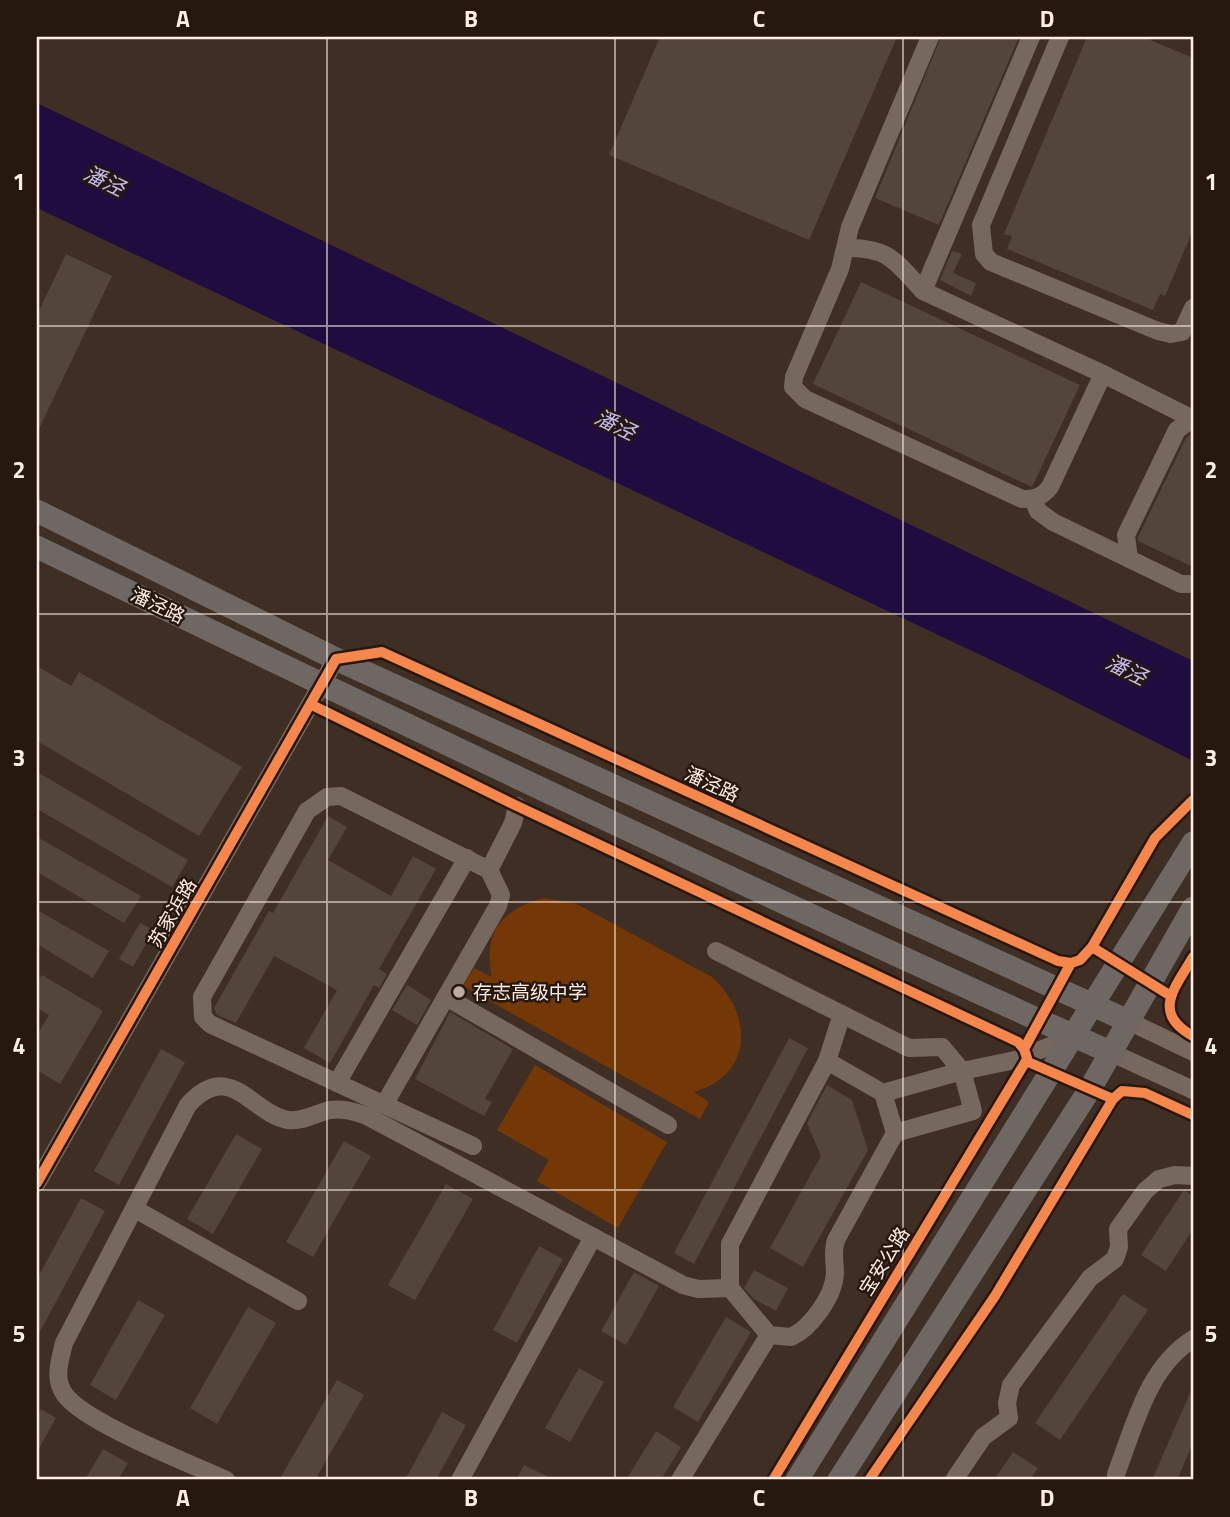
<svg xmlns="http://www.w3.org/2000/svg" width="1230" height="1517" font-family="'Titillium Web','Noto Sans SC',sans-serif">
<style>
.green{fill:#733806}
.water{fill:#210c40}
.building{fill:#534539}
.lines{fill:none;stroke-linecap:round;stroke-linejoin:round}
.minor{stroke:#76685f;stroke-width:18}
.major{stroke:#6e6763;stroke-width:23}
.cycleway-casing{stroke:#26180f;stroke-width:15}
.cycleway{stroke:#f5874c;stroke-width:10}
.grid{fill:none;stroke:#ffeee5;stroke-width:2;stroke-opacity:0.55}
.poi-dot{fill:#bcaba1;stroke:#26180f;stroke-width:2.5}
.labels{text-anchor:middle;stroke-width:5;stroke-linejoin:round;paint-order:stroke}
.street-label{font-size:19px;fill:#ffeee5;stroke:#26180f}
.poi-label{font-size:19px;fill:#ffeee5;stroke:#26180f;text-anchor:start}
.water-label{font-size:21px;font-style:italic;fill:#c6bdf5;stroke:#26180f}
.neatline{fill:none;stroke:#ffeee5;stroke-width:2.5}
.grid-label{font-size:23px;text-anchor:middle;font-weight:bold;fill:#ffeee5}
</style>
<rect width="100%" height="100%" fill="#3f2e23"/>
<g class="green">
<path d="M 544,898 L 575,903 L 712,977 C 753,1014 754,1075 694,1092 L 709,1102 L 700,1119 L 463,986 L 474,968 L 492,977 C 482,933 502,909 544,898 Z"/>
<path d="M 535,1065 L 667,1142 L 618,1228 L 537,1181 L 549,1160 L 497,1130 Z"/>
</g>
<path class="water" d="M 37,103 L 1193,661 L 1193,761 L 1008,668 L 37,208 Z"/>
<g class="building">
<path d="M 660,37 L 897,37 L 809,240 L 609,155 Z"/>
<path d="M 941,37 L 1019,37 L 939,225 L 875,198 Z"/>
<path d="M 1087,37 L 1143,37 L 1193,58 L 1193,230 L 1165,296 L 1160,294 L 1153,310 L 1007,249 L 1012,236 L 1004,234 Z"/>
<path d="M 952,251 L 962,254 L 953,273 L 976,283 L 971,296 L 940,280 Z"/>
<path d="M 66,254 L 112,276 L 37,433 L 37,315 Z"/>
<path d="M 861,282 L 1080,385 L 1032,487 L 813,384 Z"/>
<path d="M 1191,434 L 1193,435 L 1193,567 L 1138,541 L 1138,537 L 1186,438 Z"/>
<path d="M 37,666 L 71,686 L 79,672 L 242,767 L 199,836 L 37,741 Z"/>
<path d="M 37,772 L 188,860 L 172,887 L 37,809 Z"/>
<path d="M 328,816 L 347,827 L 328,860 L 391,896 L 413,856 L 436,869 L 379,969 L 387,974 L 379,988 L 374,985 L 330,1063 L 304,1048 L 337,990 L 274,956 L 236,1023 L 217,1015 L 214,1008 L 269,911 L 273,913 Z"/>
<path d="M 37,837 L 141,896 L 124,923 L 37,872 Z"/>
<path d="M 37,910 L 109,951 L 93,978 L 37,944 Z"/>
<path d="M 140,923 L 154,930 L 133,967 L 119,959 Z"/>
<path d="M 42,975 L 103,1011 L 60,1084 L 37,1070 L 37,1035 L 49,1015 L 37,1008 L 37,983 Z"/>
<path d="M 407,985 L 431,1000 L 417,1025 L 392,1010 Z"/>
<path d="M 450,1012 L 513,1049 L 485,1099 L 492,1102 L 484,1116 L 415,1079 Z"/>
<path d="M 789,1038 L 808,1048 L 694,1264 L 674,1253 Z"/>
<path d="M 161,1049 L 185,1062 L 119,1185 L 94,1171 Z"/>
<path d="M 827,1085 L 852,1100 L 868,1150 L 803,1267 L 770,1248 L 821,1156 L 807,1123 Z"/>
<path d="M 236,1134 L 262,1149 L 213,1234 L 187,1219 Z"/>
<path d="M 344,1141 L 371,1156 L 313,1257 L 286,1242 Z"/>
<path d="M 446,1184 L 473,1199 L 415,1300 L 388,1285 Z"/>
<path d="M 1184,1190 L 1193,1196 L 1193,1229 L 1166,1271 L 1141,1255 Z"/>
<path d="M 81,1198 L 105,1211 L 37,1337 L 37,1279 Z"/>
<path d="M 539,1246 L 563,1259 L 517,1343 L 493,1330 Z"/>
<path d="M 754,1270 L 788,1288 L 776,1311 L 754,1299 L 744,1288 Z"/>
<path d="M 634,1272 L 659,1286 L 626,1345 L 601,1331 Z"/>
<path d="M 1123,1294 L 1148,1310 L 1060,1440 L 1035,1423 Z"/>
<path d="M 138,1300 L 165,1315 L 116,1400 L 90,1385 Z"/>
<path d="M 248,1307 L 276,1323 L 217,1424 L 190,1408 Z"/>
<path d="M 726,1317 L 751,1332 L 698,1422 L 673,1407 Z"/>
<path d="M 579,1368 L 604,1382 L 570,1442 L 545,1428 Z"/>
<path d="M 337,1380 L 364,1395 L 315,1480 L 279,1480 Z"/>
<path d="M 1193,1386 L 1193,1443 L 1177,1480 L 1152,1480 Z"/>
<path d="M 41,1409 L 56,1418 L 37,1452 L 37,1416 Z"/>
<path d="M 442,1412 L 466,1425 L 436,1480 L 405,1480 Z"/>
<path d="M 656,1431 L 681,1447 L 661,1480 L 626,1480 Z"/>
<path d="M 103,1449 L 128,1463 L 118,1480 L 85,1480 Z"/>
<path d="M 1013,1452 L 1038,1468 L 1030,1480 L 994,1480 Z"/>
<path d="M 524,1465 L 555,1480 L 516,1480 Z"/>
</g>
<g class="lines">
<g class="minor">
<path d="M 930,37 L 850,227 L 840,269 L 794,377 L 793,387 L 805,399 L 1022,499 C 1035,499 1042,497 1050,487 L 1103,374"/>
<path d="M 1031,37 L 923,291 L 1103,374 L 1193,419"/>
<path d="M 1060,37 L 981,225 L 984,254 L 991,262 L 1158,331 L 1171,334 L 1182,332 L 1193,308"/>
<path d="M 846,248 C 889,247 896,262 923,291"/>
<path d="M 1033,499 L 1038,511 L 1053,522 L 1181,584 L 1193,584"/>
<path d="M 1129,559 L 1126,535 L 1177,430 L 1192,419"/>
<path d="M 489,870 L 513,823 L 517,806"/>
<path d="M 716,951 L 909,1048 L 942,1047 L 962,1071 L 1015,1060 L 1075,1036"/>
<path d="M 446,997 L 668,1125"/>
<path d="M 842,1014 L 827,1061 L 730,1244 L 730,1288 L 769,1335 L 791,1337 C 811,1328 834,1296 835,1273 C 835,1261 832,1252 836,1240 L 895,1133"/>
<path d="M 1128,1021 L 1193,1052"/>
<path d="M 1112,1053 L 1193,1090"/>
<path d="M 827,1061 L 883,1093 L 962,1071 L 973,1111 L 895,1133 L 883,1093"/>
<path d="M 337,1083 L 467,858"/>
<path d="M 384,1105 L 498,906 L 501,895 L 489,870 L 341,796 L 327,797 L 307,811 L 202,997 L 203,1017 L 210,1024 L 473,1146"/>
<path d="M 37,1183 L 336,659"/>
<path d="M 135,1209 L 298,1301"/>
<path d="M 226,1480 C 189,1463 86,1423 65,1395 C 53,1379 60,1360 64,1343 L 188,1105 C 230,1058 252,1114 288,1120 C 303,1122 316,1113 330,1110 C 343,1108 355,1112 367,1116 L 683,1285 L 698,1289 L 730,1288"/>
<path d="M 460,1480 L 593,1237"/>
<path d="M 680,1480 L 769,1335"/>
<path d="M 954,1480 L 983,1437 L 1009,1418 L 1007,1403 L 1011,1385 L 1090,1278 L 1115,1259 L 1119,1247 L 1118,1229 L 1145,1191 L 1159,1179 L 1175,1175 L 1193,1176"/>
<path d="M 1116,1480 L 1116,1474 C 1135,1425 1147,1368 1193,1339"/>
</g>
<g class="major">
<path d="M 37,511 L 336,659 L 1128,1021"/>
<path d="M 37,547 C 393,719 750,890 1112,1053"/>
<path d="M 797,1480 L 1193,843"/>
<path d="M 839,1480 L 1090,1089 L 1193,908"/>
</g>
<defs>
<g id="cycleway">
<path d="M 312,705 L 517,806 L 1018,1042 L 1024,1049"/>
<path d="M 1092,947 L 1171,996"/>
<path d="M 1193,957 C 1175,988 1151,1013 1193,1036"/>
<path d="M 1027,1058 L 1024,1049 L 1071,963 L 1080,960 L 1092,947 L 1155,838 L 1193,800"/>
<path d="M 1026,1061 L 1113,1099"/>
<path d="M 37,1183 L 336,659 L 382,652 L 1058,961 L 1071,963"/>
<path d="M 773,1480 L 1026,1061"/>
<path d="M 869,1480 L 995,1296 L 1113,1099 L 1122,1091 L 1145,1093 L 1193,1115"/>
</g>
</defs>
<use href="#cycleway" class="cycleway-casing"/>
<use href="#cycleway" class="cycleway"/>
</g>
<path class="grid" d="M 327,37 L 327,1480M 615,37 L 615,1480M 903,37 L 903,1480M 37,326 L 1193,326M 37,614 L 1193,614M 37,902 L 1193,902M 37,1190 L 1193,1190"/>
<circle class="poi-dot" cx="459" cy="992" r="7"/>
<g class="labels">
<g class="street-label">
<text transform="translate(158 605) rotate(26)" y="7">潘泾路</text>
<text transform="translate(712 784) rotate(25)" y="7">潘泾路</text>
<text transform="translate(172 913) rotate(-60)" y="7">苏家浜路</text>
<text transform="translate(884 1261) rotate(-58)" y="7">宝安公路</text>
</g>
<g class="poi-label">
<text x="473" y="999">存志高级中学</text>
</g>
<g class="water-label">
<text transform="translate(104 181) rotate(26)" y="7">潘泾</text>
<text transform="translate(615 425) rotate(26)" y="7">潘泾</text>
<text transform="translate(1126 670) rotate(26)" y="7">潘泾</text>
</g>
</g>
<rect width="1230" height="1517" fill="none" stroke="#26180f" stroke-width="77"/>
<rect x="38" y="38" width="1154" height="1440" class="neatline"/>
<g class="grid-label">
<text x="183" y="27">A</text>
<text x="471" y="27">B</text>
<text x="759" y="27">C</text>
<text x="1047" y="27">D</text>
<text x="19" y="190">1</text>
<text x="1211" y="190">1</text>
<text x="19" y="478">2</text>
<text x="1211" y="478">2</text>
<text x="19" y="766">3</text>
<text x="1211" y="766">3</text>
<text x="19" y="1054">4</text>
<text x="1211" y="1054">4</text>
<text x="19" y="1342">5</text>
<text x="1211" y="1342">5</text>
<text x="183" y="1506">A</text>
<text x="471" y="1506">B</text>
<text x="759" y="1506">C</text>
<text x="1047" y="1506">D</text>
</g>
</svg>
